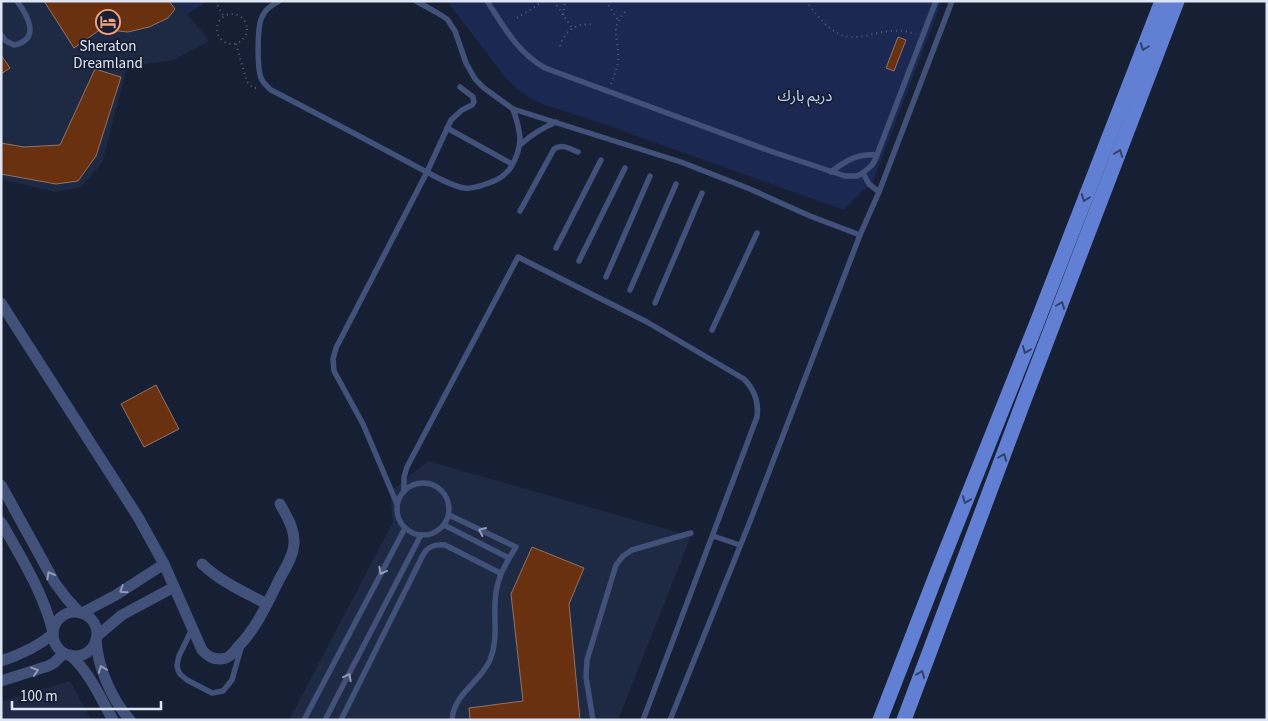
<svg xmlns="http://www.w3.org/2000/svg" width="1268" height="721" font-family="'Source Sans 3','Noto Sans Arabic',sans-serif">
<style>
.built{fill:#1e2944}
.green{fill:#1b2952}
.building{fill:#6a3111;stroke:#917365}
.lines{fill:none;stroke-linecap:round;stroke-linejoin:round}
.path{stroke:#575e72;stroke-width:2;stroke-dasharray:1 4;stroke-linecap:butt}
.lane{stroke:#425179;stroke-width:5.5}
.street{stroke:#425179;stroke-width:11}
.primary{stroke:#6280d3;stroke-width:15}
.oneway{stroke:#31416c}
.oneway2{stroke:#909bb6}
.labels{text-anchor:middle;stroke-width:4;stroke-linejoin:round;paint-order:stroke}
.poi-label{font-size:15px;fill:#dee5f4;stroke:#171f35}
.park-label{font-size:15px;fill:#c4d3f4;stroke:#171f35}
</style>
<rect width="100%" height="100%" fill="#171f35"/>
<g class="built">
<path d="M 1,1 L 178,1 L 187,14 L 209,41 L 174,60 L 146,64 L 128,63 L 102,163 L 81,187 L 55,192 L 1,179 Z"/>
<path d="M 428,461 L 691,536 L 618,720 L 289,720 L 393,522 L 390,492 Z"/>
<path d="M 70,681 L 91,720 L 1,720 L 1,702 Z"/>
</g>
<g class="green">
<path d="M 178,1 L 208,1 L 187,14 Z"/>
<path d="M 447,1 L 942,1 L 873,181 L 844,210 L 598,122 L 545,105 L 530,98 L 517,89 L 505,77 Z"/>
</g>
<g class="building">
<path d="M 44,1 L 169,1 L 175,9 L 168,18 L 149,27 L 128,32 L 101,29 L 74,48 Z"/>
<path d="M 898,37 L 906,40 L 894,71 L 886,68 Z"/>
<path d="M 1,55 L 10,68 L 1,74 Z"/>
<path d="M 95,69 L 121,77 L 96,156 L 78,181 L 56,184 L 1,174 L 1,143 L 24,147 L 60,145 Z"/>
<path d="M 156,385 L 179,429 L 144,447 L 121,404 Z"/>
<path d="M 532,547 L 584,568 L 569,604 L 580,720 L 470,720 L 469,708 L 523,701 L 511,594 Z"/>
</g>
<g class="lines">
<g class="path">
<path d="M 215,1 L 224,17"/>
<path d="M 554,1 L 572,28"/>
<path d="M 606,1 L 618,20"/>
<path d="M 806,1 C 817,15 831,36 851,37 C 861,38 872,34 882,32 C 894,30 904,30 916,34"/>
<circle cx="232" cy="29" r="15"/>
<path d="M 563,15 L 565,1"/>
<path d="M 517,18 L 544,1"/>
<path d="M 236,44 L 247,82 L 253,88 L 259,88"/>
<path d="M 560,46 C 565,30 577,22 594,25"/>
<path d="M 611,84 C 614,76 617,69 618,61 C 620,39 608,29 626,11"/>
</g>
<g class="lane">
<path d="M 279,1 C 272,5 265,9 262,17 C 257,26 257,68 261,78 C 263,83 267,86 271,90 C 316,113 361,137 406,161 C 420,168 451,187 465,188 C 470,189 475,187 480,186 C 493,182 503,179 511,167 C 524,145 521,132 513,109"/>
<path d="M 416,1 L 436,12 L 447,19 L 455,31 L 466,63 L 475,79 L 484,88 L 513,109 L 681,162 L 750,189 L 810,216 L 860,235"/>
<path d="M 487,1 C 504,27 517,52 545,68 L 770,151 L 845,176 L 857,176 L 863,173 L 872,165 L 875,160 L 936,1"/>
<path d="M 1,35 L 6,41 L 14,45 C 41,39 28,16 17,1"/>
<path d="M 447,128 L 512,164"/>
<path d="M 520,145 C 531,135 542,128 556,122"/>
<path d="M 831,172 C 845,161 858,153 877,155"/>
<path d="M 863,173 L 869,184 L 879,192"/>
<path d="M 520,211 L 554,149 C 562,143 570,149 578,152"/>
<path d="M 556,248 L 601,160"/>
<path d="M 579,261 L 625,168"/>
<path d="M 606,277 L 650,176"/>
<path d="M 630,290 L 676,184"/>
<path d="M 655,303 L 702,193"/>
<path d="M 712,330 L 757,233"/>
<circle cx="423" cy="509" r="26"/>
<path d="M 404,491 L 404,477 L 407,467 L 518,257 L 647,322 L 744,379 C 755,390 759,402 757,417 L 643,720"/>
<path d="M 397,504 L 363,424 L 334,371 L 333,359 L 336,348 L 427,172 L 451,120 L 462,110 L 472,105 L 474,102 L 473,97 L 460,87"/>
<path d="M 449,515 L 516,547 C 504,566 496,579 495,603 C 494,624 498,640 490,660 C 480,683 454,693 452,720"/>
<path d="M 444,525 L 509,558"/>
<path d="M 713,536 L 740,545"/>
<path d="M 192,629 L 179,656 L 177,665 L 178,670 L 180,674 L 187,680 L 212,693 L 223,691 L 232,680 L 241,648"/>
<path d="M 304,720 L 405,528"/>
<path d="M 325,720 L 421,535"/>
<path d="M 341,720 L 423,555 C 428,546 435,544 445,545 L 500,573"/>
<path d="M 593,720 L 586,677 L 587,660 L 616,565 L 623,556 L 632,550 L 691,533"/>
<path d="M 670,720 L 749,524 L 860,235 L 879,192 L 952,1"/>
</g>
<g class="street">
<path d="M 1,303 L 138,517 L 164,564 L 202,650 C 208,657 216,661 226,658 C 231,656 234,652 237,648 C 256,629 266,606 278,582 C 284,570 293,558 294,544 C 295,529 287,517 280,504"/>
<path d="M 1,485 L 55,583 L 67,599 L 80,613"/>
<path d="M 1,522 C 21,557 43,592 53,632"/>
<path d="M 202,564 C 221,582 244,592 267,604"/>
<circle cx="75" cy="634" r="22"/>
<path d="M 82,613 L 116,595 L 164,564"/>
<path d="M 97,636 L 122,615 L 174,587"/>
<path d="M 96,639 C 97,666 112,700 130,720"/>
<path d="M 70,655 C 91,674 99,696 113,720"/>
<path d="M 1,661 C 20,655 37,647 53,634"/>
<path d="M 1,681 L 48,666 L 54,663 L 64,653"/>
</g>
<g class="primary">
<path d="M 880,720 L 937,573 L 1036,325 L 1162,1"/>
<path d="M 904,720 L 1024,400 L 1177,1"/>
</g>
</g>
<defs><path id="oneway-chevron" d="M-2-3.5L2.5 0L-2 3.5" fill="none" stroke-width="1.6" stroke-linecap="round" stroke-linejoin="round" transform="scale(1.25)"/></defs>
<g class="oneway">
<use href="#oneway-chevron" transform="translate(1144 47) rotate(111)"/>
<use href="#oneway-chevron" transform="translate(1119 153) rotate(-69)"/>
<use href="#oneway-chevron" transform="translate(1085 198) rotate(111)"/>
<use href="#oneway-chevron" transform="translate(1061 305) rotate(-69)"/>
<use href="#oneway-chevron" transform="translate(1026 350) rotate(112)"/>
<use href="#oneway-chevron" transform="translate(1003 457) rotate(-69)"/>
<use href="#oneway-chevron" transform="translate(966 500) rotate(112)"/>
<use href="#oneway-chevron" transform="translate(921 674) rotate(-69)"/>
</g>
<g class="oneway2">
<use href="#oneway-chevron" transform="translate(482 531) rotate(-155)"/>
<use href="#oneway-chevron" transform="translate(382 571) rotate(118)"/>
<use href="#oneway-chevron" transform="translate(50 575) rotate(-119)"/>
<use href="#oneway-chevron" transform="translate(123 590) rotate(147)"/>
<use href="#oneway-chevron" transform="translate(102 669) rotate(-111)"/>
<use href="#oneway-chevron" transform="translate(35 671) rotate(-18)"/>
<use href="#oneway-chevron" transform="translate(348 677) rotate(-62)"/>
</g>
<defs>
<symbol id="hotel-ring" viewBox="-11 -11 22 22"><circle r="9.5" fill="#171f35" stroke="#f1a27b" stroke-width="1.5"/><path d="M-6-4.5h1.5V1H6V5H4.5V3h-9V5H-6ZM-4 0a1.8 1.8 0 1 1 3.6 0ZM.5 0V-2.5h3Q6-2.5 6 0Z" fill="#f1a27b"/></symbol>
</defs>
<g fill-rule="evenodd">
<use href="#hotel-ring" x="94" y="8" width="28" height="28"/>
</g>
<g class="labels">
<g class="poi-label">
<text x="108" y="51">Sheraton<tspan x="108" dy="17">Dreamland</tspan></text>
</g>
<g class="park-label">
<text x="805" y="101">دريم بارك</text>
</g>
</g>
<rect width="1268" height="721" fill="none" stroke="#dee5f4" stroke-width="5"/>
<path d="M12 701v8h149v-8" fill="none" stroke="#dee5f4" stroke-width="2.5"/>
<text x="20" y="701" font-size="15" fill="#dee5f4" stroke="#171f35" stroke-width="4" paint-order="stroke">100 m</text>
</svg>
